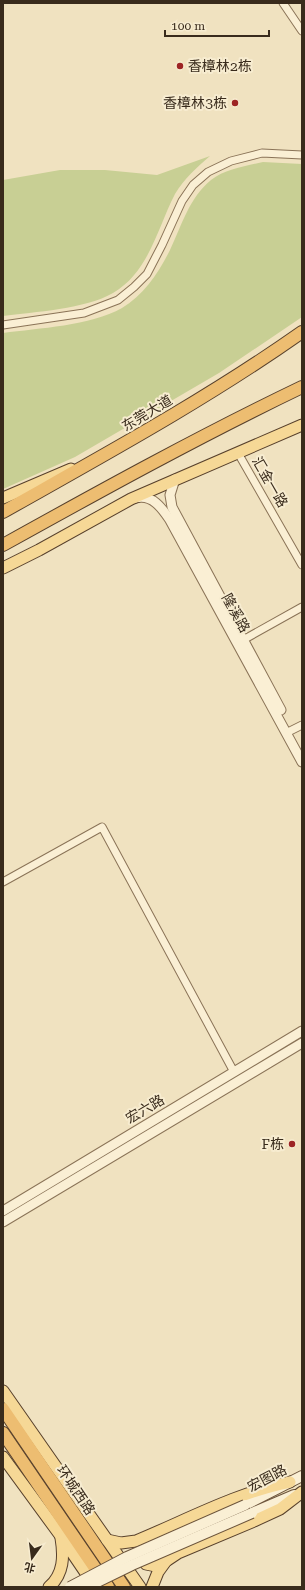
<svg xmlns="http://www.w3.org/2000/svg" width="305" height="1590" font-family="'Roboto Serif','Noto Sans SC',serif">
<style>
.green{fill:#c8cf94}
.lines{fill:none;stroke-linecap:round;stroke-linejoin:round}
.minor-casing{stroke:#8a7357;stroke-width:9}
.tertiary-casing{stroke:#8a7357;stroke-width:11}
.secondary-casing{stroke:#6c543b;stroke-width:12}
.primary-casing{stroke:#58412c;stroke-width:13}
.trunk-casing{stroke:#58412c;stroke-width:14}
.minor{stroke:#faefd4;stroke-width:7}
.tertiary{stroke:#faefd4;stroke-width:9}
.secondary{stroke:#faefd4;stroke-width:10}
.primary{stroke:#f6d896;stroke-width:11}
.trunk{stroke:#edbd71;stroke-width:12}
.secondary-bridge-casing{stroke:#6c543b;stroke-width:12;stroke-linecap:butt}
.secondary-bridge{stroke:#faefd4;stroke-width:10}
.poi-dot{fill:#9d2424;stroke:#f7ecd0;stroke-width:1.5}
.labels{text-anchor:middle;stroke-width:4;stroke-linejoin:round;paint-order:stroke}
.poi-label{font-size:14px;fill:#392b1c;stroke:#f7ecd0;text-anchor:end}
.street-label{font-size:14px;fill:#392b1c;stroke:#f7ecd0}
</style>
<rect width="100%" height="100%" fill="#f0e2c0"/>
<g class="green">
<path d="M 210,156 C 197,167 184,179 175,194 C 157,229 149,272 113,293 C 86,309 34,312 3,316 L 3,180 L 60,170 L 105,170 L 157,175 Z"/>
<path d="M 263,162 L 302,164 L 302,317 L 219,373 L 75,457 L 3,489 L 3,333 C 39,328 90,326 122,308 C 144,295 159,272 170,250 C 182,225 189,198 211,180 C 225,169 246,166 263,162 Z"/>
</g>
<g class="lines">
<defs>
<g id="minor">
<path d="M 283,3 L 302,31"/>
<path d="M 3,325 L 84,313 L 118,300 L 134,287 L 147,274 L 162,245 L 182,201 L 193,185 L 208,172 L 231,161 L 262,153 L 302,155"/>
<path d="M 238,453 L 302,565"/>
<path d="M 243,640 L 302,607"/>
<path d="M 286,733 L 302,725"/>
<path d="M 3,882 L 102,827 L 234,1072"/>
</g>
<g id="tertiary">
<path d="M 175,479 L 170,495 L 172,507 L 281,710"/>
<path d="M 136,498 C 152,494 162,508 170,520 L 302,762"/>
<path d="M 3,1211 L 302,1031"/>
<path d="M 3,1222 L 302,1043"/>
</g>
<g id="secondary">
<path d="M 245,1505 L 302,1476"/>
<path d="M 252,1513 L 294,1495"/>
</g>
<g id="primary">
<path d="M 3,498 L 71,469"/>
<path d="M 3,568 L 39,550 L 131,499 L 302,425"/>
<path d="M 3,1391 L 140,1587"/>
<path d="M 3,1457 L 60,1535 L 94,1585"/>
<path d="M 107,1540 L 121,1543 L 136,1541 C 187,1520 236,1493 290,1482"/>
<path d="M 140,1552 L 141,1557 L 146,1564 L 156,1566 L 166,1561"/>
<path d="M 49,1587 C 64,1574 64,1556 61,1538"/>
<path d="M 152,1587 L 158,1572 L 166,1561 L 178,1553 L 254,1521 L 280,1509 L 302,1492"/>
</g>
<g id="trunk">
<path d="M 3,512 C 104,455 207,399 302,332"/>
<path d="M 3,545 C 102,490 200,436 302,387"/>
<path d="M 3,1409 L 124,1587"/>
<path d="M 3,1433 L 108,1587"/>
</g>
</defs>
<use href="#minor" class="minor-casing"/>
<use href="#tertiary" class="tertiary-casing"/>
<use href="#secondary" class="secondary-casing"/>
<use href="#primary" class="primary-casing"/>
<use href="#trunk" class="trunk-casing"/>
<use href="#minor" class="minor"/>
<use href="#tertiary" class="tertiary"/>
<use href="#secondary" class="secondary"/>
<use href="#primary" class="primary"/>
<use href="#trunk" class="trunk"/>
<defs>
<g id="secondary-bridge">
<path d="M 70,1587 L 127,1557 L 245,1505"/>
<path d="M 87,1587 L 132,1565 L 252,1513"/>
</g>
</defs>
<use href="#secondary-bridge" class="secondary-bridge-casing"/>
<use href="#secondary-bridge" class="secondary-bridge"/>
</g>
<g class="poi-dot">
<circle cx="180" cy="66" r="4"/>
<circle cx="235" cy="103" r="4"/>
<circle cx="292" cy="1144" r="4"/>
</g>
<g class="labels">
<g class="poi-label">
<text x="188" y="71" text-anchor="start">香樟林2栋</text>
<text x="227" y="108">香樟林3栋</text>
<text x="284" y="1149">F栋</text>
</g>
<g class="street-label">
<text transform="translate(147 413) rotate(-31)" y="5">东莞大道</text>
<text transform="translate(270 482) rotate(60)" y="5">汇金一路</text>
<text transform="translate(236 613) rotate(61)" y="5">隆溪路</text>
<text transform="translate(145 1109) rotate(-31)" y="5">宏六路</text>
<text transform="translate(267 1478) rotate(-28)" y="5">宏图路</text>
<text transform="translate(76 1490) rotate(56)" y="5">环城西路</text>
</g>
</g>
<rect width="305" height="1590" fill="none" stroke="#392b1c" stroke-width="8"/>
<g transform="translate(32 1558) rotate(194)" stroke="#f7ecd0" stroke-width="3" paint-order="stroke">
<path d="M0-3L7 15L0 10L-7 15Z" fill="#392b1c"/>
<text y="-6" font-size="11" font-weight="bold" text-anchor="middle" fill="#392b1c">北</text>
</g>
<path d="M165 30v6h104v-6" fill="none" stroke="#392b1c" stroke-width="2"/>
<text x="171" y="30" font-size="12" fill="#392b1c" stroke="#f7ecd0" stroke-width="3" paint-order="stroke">100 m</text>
</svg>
